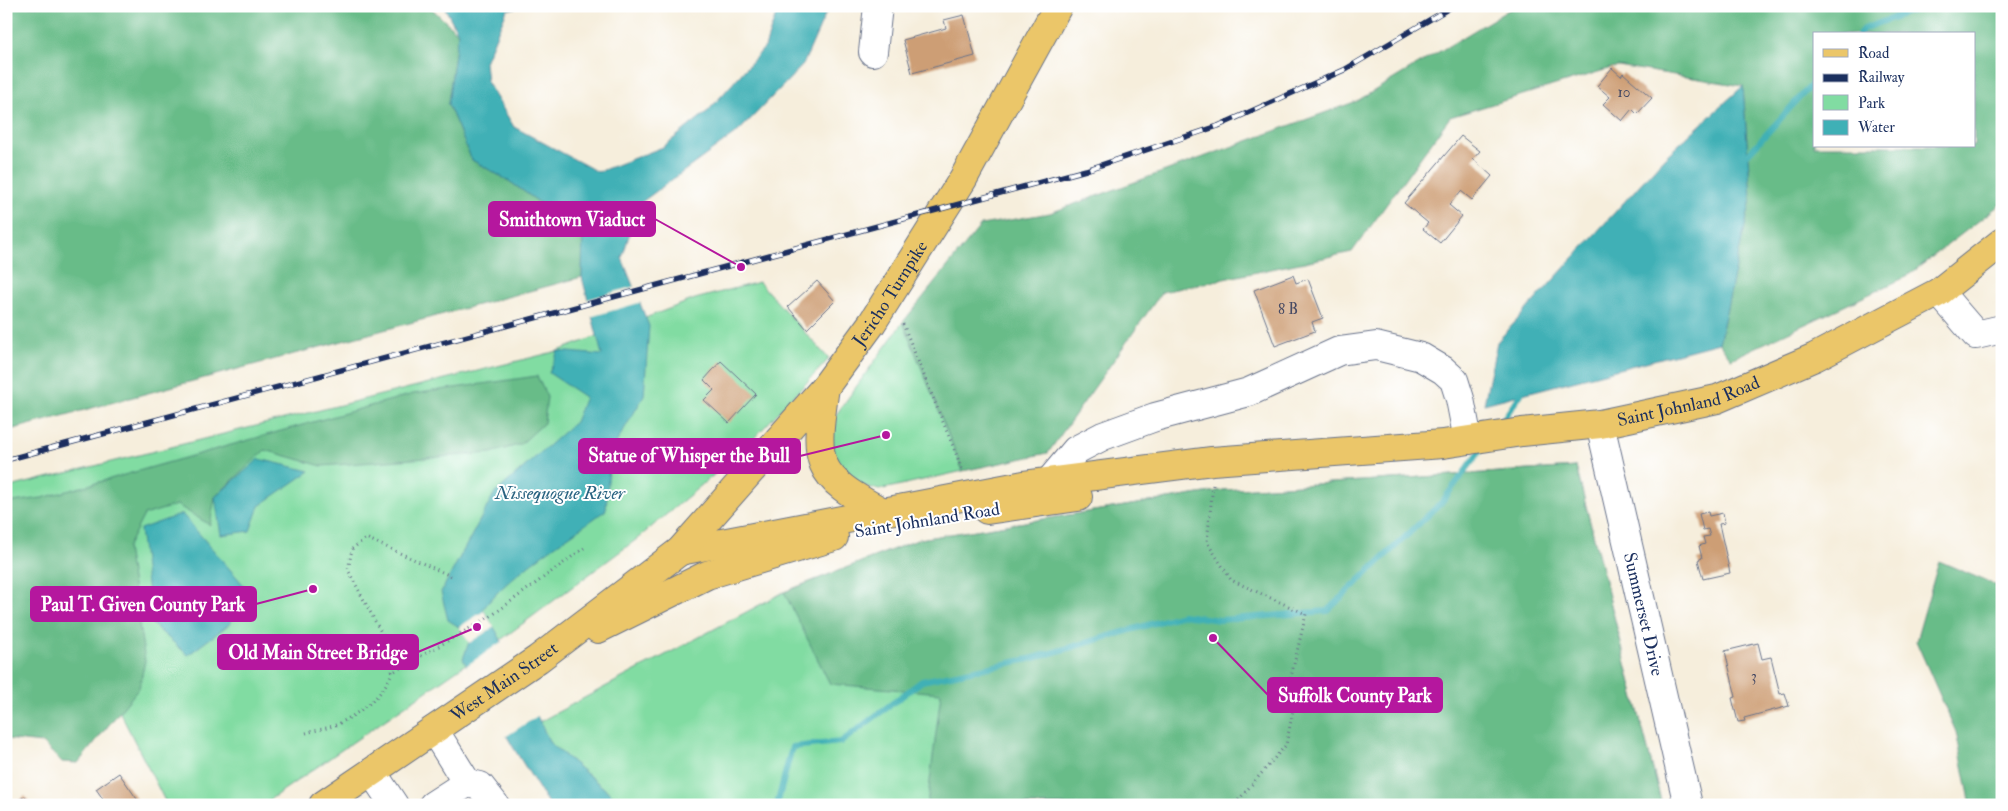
<svg xmlns="http://www.w3.org/2000/svg" width="2008" height="811" font-family="'IM FELL Double Pica',serif">
<style>
.green{fill:#81dca2;stroke:#4e8680}
.forest{fill:#68bc88;stroke:#427673;fill-rule:evenodd}
.water{fill:#3fb0b6;stroke:#2d708a}
.pier{fill:#f6eedc}
.lines{fill:none;stroke-linecap:round;stroke-linejoin:round}
.stream{stroke:#3fb0b6;stroke-width:6}
.building{fill:#cd9e74}
.minor-casing{stroke:#68728a;stroke-width:30}
.major-casing{stroke:#68728a;stroke-width:30}
.path{stroke:#68728a;stroke-width:3;stroke-dasharray:1 4;stroke-linecap:butt}
.minor{stroke:#fff;stroke-width:28}
.major{stroke:#ebc669;stroke-width:28}
.rail-casing{stroke:#1b2f5e;stroke-width:5.5}
.rail{stroke:#fff;stroke-width:4;stroke-dasharray:11;stroke-linecap:butt}
.labels{text-anchor:middle;stroke-width:4;stroke-linejoin:round;paint-order:stroke}
.number-label{font-size:15px;fill:#484b64}
.street-label{font-size:18px;fill:#1b2f5e;stroke:#fff}
.water-label{font-size:19px;font-style:italic;fill:#296381;stroke:#fff}
.leader{fill:none;stroke:#b5179e;stroke-width:2}
.callout-dot{fill:#b5179e;stroke:#fff;stroke-width:2}
.callout{fill:#b5179e;stroke:#b5179e;stroke-width:2}
.callout-label{font-size:19px;text-anchor:middle;font-weight:bold;fill:#fff}
</style>
<rect width="100%" height="100%" fill="#fff"/>
<filter id="ink" filterUnits="userSpaceOnUse"><feTurbulence type="fractalNoise" baseFrequency=".02" numOctaves="2"/><feDisplacementMap in="SourceGraphic" scale="10" xChannelSelector="R" yChannelSelector="G"/><feConvolveMatrix kernelMatrix="1 2 1 2 8 2 1 2 1" color-interpolation-filters="sRGB"/></filter>
<filter id="wash" filterUnits="userSpaceOnUse"><feTurbulence type="fractalNoise" baseFrequency=".0096" numOctaves="4" result="noise"/><feDisplacementMap in="SourceGraphic" scale="20" xChannelSelector="R" yChannelSelector="G"/><feGaussianBlur stdDeviation="1.12" result="paint"/><feColorMatrix in="noise" values="0 0 0 0 0 0 0 0 0 0 0 0 0 0 0 0 0 1.4 0 .05"/><feComposite in="paint" operator="in"/></filter>
<g filter="url(#wash)">
<rect width="100%" height="100%" fill="#f6eedc"/>
<g class="green">
<path d="M 759,282 L 829,359 L 740,453 L 637,539 L 502,639 L 262,805 L 167,805 L 6,488 L 558,351 L 695,299 Z"/>
<path d="M 903,322 L 963,471 L 879,490 L 846,481 L 826,455 L 830,423 Z"/>
<path d="M 1576,467 L 1662,805 L 624,805 L 550,743 L 539,722 L 784,592 L 920,539 L 1224,490 Z"/>
</g>
<g class="forest">
<path d="M 6,6 L 429,6 L 458,33 L 448,104 L 472,160 L 509,181 L 583,233 L 582,277 L 6,431 Z"/>
<path d="M 1515,6 L 2002,6 L 2002,203 L 1906,277 L 1731,359 L 1719,343 L 1751,199 L 1743,86 L 1618,66 L 1450,117 L 1352,252 L 1162,292 L 1048,453 L 963,471 L 903,322 L 981,225 L 1050,213 L 1357,101 ZM 1814,34 L 1974,34 L 1974,146 L 1814,146 Z"/>
<path d="M 537,376 L 547,397 L 544,423 L 521,444 L 491,453 L 322,466 L 265,450 L 215,497 L 210,525 L 177,505 L 144,515 L 127,548 L 145,661 L 139,688 L 78,763 L 62,762 L 42,743 L 6,739 L 6,503 L 42,498 L 413,394 Z"/>
<path d="M 1576,467 L 1662,805 L 927,805 L 941,693 L 830,684 L 784,592 L 920,539 L 1224,490 Z"/>
<path d="M 1939,561 L 2002,588 L 2002,805 L 1971,805 L 1956,732 L 1916,641 Z"/>
</g>
<g class="water">
<path d="M 444,6 L 522,6 L 507,10 L 485,62 L 487,82 L 514,127 L 598,172 L 663,147 L 708,111 L 765,47 L 779,6 L 829,6 L 803,65 L 739,131 L 639,204 L 622,258 L 649,326 L 644,396 L 610,453 L 606,510 C 568,538 512,571 483,609 L 498,634 L 550,743 L 624,805 L 549,805 L 513,747 L 463,659 L 469,642 L 459,627 L 448,620 L 441,592 L 494,494 L 575,422 L 585,397 L 549,373 L 558,351 L 602,355 L 582,277 L 583,233 L 509,181 L 472,160 L 448,104 L 458,33 Z"/>
<path d="M 1743,86 L 1751,199 L 1719,343 L 1484,404 L 1497,342 L 1664,158 Z"/>
<path d="M 259,459 L 310,471 L 259,506 L 250,531 L 221,535 L 215,497 Z"/>
<path d="M 182,514 L 254,597 L 229,611 L 231,623 L 188,655 L 152,624 L 140,529 Z"/>
</g>
<g class="pier">
<path d="M 636,286 L 642,302 L 590,317 L 585,300 Z"/>
<path d="M 484,611 L 494,627 L 469,643 L 459,627 Z"/>
<path d="M 504,640 L 539,715 L 505,737 L 466,666 Z"/>
</g>
<g class="lines">
<g class="stream">
<path d="M 1859,34 L 1863,29 L 1925,6"/>
<path d="M 1748,154 L 1814,82"/>
<path d="M 1497,428 L 1521,394"/>
<path d="M 777,805 L 792,747 L 841,742 L 922,681 L 1034,658 L 1182,615 L 1220,620 L 1327,611 L 1441,503 L 1484,446"/>
</g>
</g>
<g id="blocks">
<g class="building">
<path d="M 964,15 L 975,56 L 912,73 L 903,40 L 946,28 L 944,20 Z"/>
<path d="M 1612,68 L 1621,76 L 1623,73 L 1652,98 L 1637,114 L 1632,109 L 1622,121 L 1603,104 L 1610,97 L 1597,86 Z"/>
<path d="M 1461,136 L 1480,151 L 1473,159 L 1492,176 L 1472,200 L 1461,191 L 1449,205 L 1462,216 L 1440,243 L 1423,229 L 1428,223 L 1404,203 Z"/>
<path d="M 1293,275 L 1296,283 L 1308,279 L 1323,318 L 1312,322 L 1315,331 L 1275,346 L 1254,290 Z"/>
<path d="M 817,281 L 835,301 L 807,329 L 788,307 Z"/>
<path d="M 721,361 L 756,394 L 729,423 L 704,400 L 714,390 L 704,380 Z"/>
<path d="M 1708,512 L 1709,516 L 1723,513 L 1725,523 L 1719,524 L 1730,573 L 1703,579 L 1698,560 L 1702,558 L 1699,546 L 1705,544 L 1703,537 L 1710,536 L 1708,529 L 1703,530 L 1699,514 Z"/>
<path d="M 1758,643 L 1762,659 L 1771,657 L 1780,694 L 1785,693 L 1789,706 L 1744,718 L 1745,721 L 1738,722 L 1732,698 L 1736,697 L 1725,651 Z"/>
<path d="M 119,773 L 141,805 L 95,805 L 103,799 L 96,789 Z"/>
<path d="M 25,796 L 31,805 L 12,805 Z"/>
</g>
</g>
</g>
<g filter="url(#ink)">
<use href="#blocks" fill-opacity="0" stroke="#68728a" stroke-width="1"/>
<g class="lines">
<defs>
<g id="minor">
<path d="M 873,52 L 878,6"/>
<path d="M 1939,292 L 1976,335 L 2002,329"/>
<path id="s1" d="M 1600,424 L 1688,805"/>
<path d="M 1049,482 L 1076,450 L 1103,436 L 1155,417 L 1249,392 L 1339,351 L 1376,346 L 1421,357 L 1443,370 L 1454,380 L 1460,399 L 1468,440"/>
<path d="M 434,730 L 467,783 L 480,786 L 495,805"/>
<path d="M 372,772 L 394,805"/>
<path d="M 433,805 L 467,783"/>
</g>
<g id="major">
<path d="M 825,387 C 814,463 813,475 883,512"/>
<path d="M 987,510 L 1078,497"/>
<path id="s2" d="M 680,551 L 1024,485 L 1212,461 L 1443,444 L 1522,432 L 1600,424 L 1717,399 L 1815,357 L 1939,292 L 2002,242"/>
<path d="M 598,629 L 707,575 L 834,537"/>
<path id="s3" d="M 323,805 L 538,659 L 680,551 L 825,387 L 872,323 L 963,179 L 1058,6"/>
</g>
</defs>
<use href="#minor" class="minor-casing"/>
<use href="#major" class="major-casing"/>
<g class="path">
<path d="M 903,324 L 963,471"/>
<path d="M 1213,485 L 1207,542 L 1231,580 L 1306,614 L 1290,681 L 1293,711 L 1286,745 L 1234,805"/>
<path d="M 395,671 L 491,616 L 584,548"/>
<path d="M 306,733 C 317,730 330,728 340,723 C 365,710 395,687 394,657 L 348,570 L 352,549 L 366,538 L 451,576"/>
</g>
<use href="#minor" class="minor"/>
<use href="#major" class="major"/>
<defs>
<path id="rail" d="M 6,460 L 1086,170 L 1218,126 L 1344,70 L 1453,6"/>
</defs>
<use href="#rail" class="rail-casing"/>
<use href="#rail" class="rail"/>
</g>
</g>
<g class="labels">
<g class="number-label">
<text x="1624" y="97">10</text>
<text x="1288" y="314">8 B</text>
<text x="1754" y="681">3</text>
</g>
<g class="street-label">
<text dy="6" stroke="none"><textPath href="#s3" startOffset="771">Jericho Turnpike</textPath></text>
<text dy="6" stroke="none"><textPath href="#s2" startOffset="1021">Saint Johnland Road</textPath></text>
<text transform="translate(927 520) rotate(-9)" y="6">Saint Johnland Road</text>
<text dy="6" stroke="none"><textPath href="#s1" startOffset="195">Summerset Drive</textPath></text>
<text dy="6" stroke="none"><textPath href="#s3" startOffset="219">West Main Street</textPath></text>
</g>
<g class="water-label">
<text x="560" y="499">Nissequogue River</text>
</g>
</g>
<path class="leader" d="M741 267L655 219M886 435L800 456M313 589L256 604M477 627L418 652M1213 638L1268 695"/>
<g class="callout-dot">
<circle cx="741" cy="267" r="5"/>
<circle cx="886" cy="435" r="5"/>
<circle cx="313" cy="589" r="5"/>
<circle cx="477" cy="627" r="5"/>
<circle cx="1213" cy="638" r="5"/>
</g>
<g class="callout">
<rect x="489" y="202" width="166" height="34" rx="5"/>
<rect x="579" y="439" width="221" height="34" rx="5"/>
<rect x="31" y="587" width="225" height="34" rx="5"/>
<rect x="218" y="635" width="200" height="34" rx="5"/>
<rect x="1268" y="678" width="174" height="34" rx="5"/>
</g>
<g class="callout-label">
<text x="572" y="226">Smithtown Viaduct</text>
<text x="689" y="462">Statue of Whisper the Bull</text>
<text x="143" y="611">Paul T. Given County Park</text>
<text x="318" y="659">Old Main Street Bridge</text>
<text x="1355" y="702">Suffolk County Park</text>
</g>
<rect width="2008" height="811" fill="none" stroke="#fff" stroke-width="25"/>
<rect x="1813" y="32" width="162" height="115" fill="#ffffff" stroke="#a4acbf"/>
<rect x="1823" y="49" width="25" height="8" fill="#ebc669" stroke="#a4acbf"/>
<text x="1858" y="58" font-size="15" fill="#1b2f5e">Road</text>
<rect x="1823" y="74" width="25" height="8" fill="#1b2f5e" stroke="#a4acbf"/>
<text x="1858" y="82" font-size="15" fill="#1b2f5e">Railway</text>
<rect x="1823" y="95" width="25" height="15" fill="#81dca2" stroke="#a4acbf"/>
<text x="1858" y="108" font-size="15" fill="#1b2f5e">Park</text>
<rect x="1823" y="120" width="25" height="15" fill="#3fb0b6" stroke="#a4acbf"/>
<text x="1858" y="132" font-size="15" fill="#1b2f5e">Water</text>
</svg>
